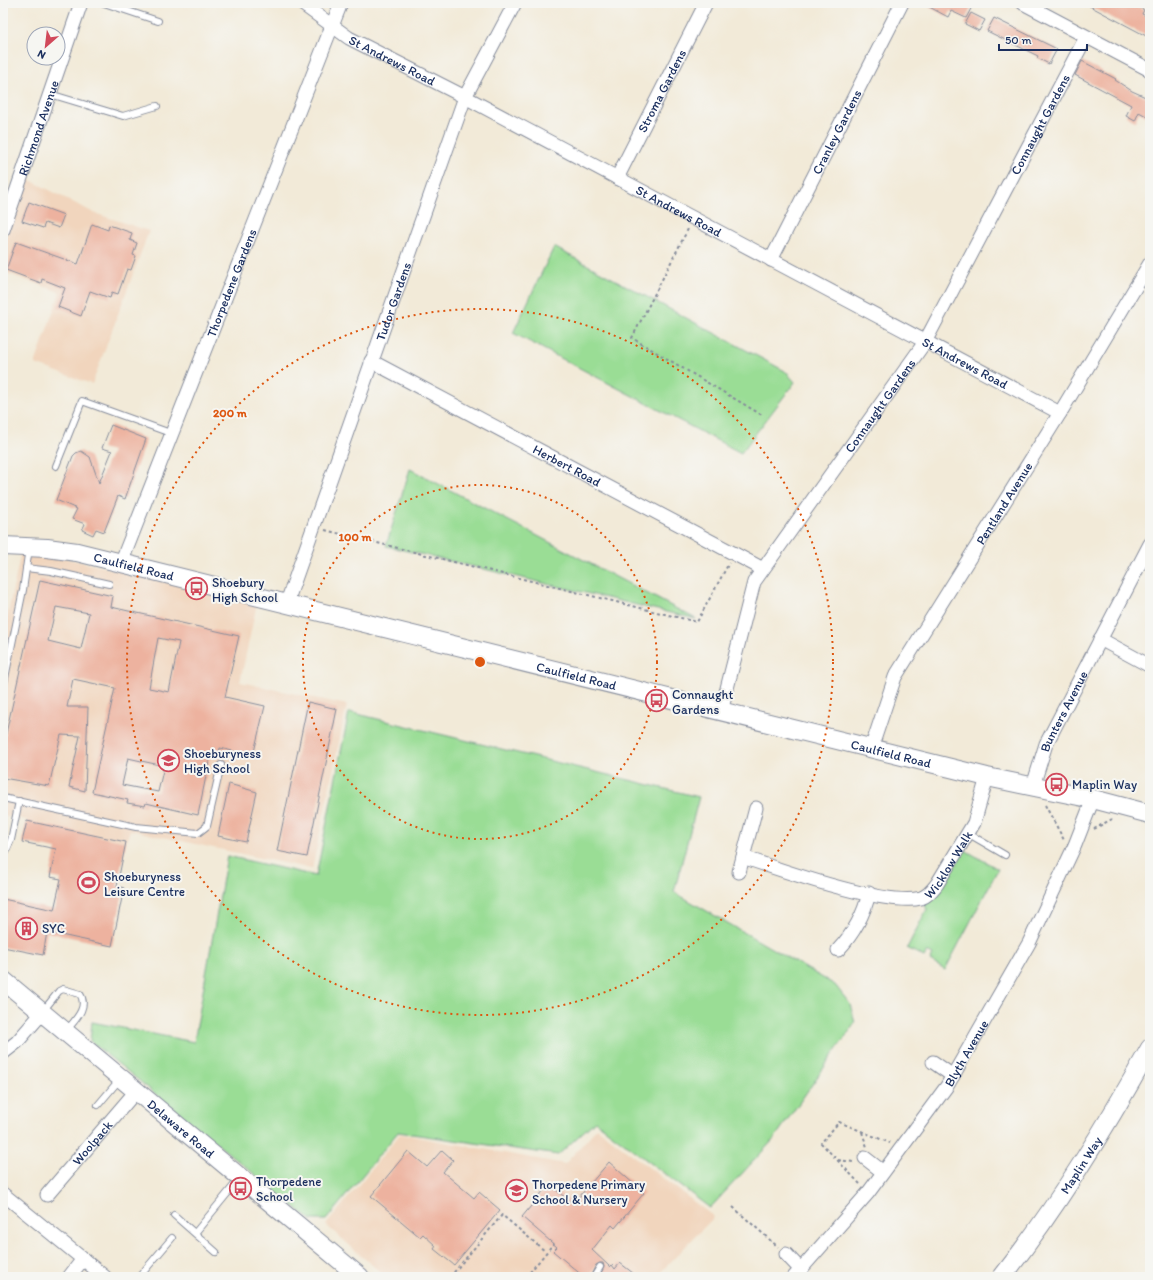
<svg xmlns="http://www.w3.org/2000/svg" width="1153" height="1280" font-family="Itim,sans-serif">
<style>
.built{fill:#f1d5bd}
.green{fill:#9add95;stroke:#5a867a}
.building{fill:#edb29f;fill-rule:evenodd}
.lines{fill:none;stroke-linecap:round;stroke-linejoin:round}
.lane-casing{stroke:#868c9b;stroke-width:8}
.street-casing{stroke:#868c9b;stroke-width:15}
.secondary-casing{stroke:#868c9b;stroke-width:20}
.path{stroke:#868c9b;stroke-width:2;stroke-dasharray:3 3;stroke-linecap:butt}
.lane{stroke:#fff;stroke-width:6}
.street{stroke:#fff;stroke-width:13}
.secondary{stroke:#fff;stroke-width:18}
.ring{fill:none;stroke:#de5710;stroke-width:2;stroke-dasharray:2 4}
.labels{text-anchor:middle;stroke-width:4;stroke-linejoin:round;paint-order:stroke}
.street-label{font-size:13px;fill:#1b2f5e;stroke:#f6f6f2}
.poi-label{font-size:13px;fill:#1b2f5e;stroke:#f6f6f2;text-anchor:start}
.centre{fill:#de5710;stroke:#f6f6f2;stroke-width:2}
.ring-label{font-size:12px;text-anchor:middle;font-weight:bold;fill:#de5710;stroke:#f6f6f2;stroke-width:4;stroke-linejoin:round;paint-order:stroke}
</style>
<rect width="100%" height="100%" fill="#f6f6f2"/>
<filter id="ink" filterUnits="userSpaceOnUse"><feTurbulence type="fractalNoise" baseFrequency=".025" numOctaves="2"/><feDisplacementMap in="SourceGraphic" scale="8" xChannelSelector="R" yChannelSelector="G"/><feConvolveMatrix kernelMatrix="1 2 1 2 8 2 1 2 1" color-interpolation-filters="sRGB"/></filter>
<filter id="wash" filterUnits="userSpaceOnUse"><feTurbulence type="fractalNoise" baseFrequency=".012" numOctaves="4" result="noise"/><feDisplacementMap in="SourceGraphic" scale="16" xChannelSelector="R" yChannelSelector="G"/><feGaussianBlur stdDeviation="0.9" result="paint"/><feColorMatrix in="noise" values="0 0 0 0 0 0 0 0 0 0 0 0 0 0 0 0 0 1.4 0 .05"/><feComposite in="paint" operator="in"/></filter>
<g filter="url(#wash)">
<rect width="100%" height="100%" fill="#f2ead8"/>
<g class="built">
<path d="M 26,178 L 94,213 L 149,231 L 92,384 L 35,364 L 60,292 L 3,272 L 3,245 Z"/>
<path d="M 21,552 L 56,556 L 257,603 L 240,682 L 347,705 L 312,869 L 130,830 L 126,842 L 3,815 L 3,636 Z"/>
<path d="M 597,1128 L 714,1217 L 656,1277 L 386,1277 L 326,1225 L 400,1134 L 565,1164 Z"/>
</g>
<g class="green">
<path d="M 554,247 L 785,371 L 795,382 L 741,453 L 513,333 Z"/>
<path d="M 410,469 L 696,619 L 386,546 Z"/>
<path d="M 349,712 L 699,797 L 674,892 L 835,985 L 850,1004 L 855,1023 L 774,1139 L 710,1208 L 595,1121 L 558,1155 L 398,1132 L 326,1220 L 311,1220 L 90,1041 L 92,1022 L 194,1042 L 227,856 L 316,876 Z"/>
<path d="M 965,850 L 998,869 L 945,970 L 930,961 L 933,955 L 927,952 L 924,957 L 907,948 L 927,909 L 923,902 Z"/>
</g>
<g id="blocks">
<g class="building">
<path d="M 922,3 L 974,3 L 966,18 L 951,11 L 948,17 Z"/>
<path d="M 1084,3 L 1132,3 L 1144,10 L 1142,14 L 1150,18 L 1150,38 Z"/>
<path d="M 971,13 L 985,20 L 979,31 L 965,24 Z"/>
<path d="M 994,18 L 1057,49 L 1049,64 L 1037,58 L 1038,56 L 987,31 Z"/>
<path d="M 1082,61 L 1116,79 L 1115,80 L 1132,91 L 1150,99 L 1150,118 L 1139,112 L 1135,121 L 1126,116 L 1131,105 L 1075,75 Z"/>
<path d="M 29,202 L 64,215 L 59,228 L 45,223 L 43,228 L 22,221 Z"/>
<path d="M 92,224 L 108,230 L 109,225 L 132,233 L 130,240 L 137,243 L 133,255 L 136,256 L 131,270 L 127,269 L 118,294 L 112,292 L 110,298 L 90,291 L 81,316 L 58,307 L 65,288 L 42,279 L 41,283 L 6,270 L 16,242 L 78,264 Z"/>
<path d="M 111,425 L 146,439 L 125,499 L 118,496 L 104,532 L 96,529 L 93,535 L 82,530 L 85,524 L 72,519 L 77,509 L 56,500 L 73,456 L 76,453 L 81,451 L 90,457 L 99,483 L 112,451 L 102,448 Z"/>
<path d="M 40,580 L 113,596 L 111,607 L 239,636 L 225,697 L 265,706 L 253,756 L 220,748 L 219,753 L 211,752 L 198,815 L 146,803 L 145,806 L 127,803 L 128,800 L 92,792 L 115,688 L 73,679 L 67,707 L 88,707 L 85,791 L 69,787 L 80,736 L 61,735 L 49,786 L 3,778 L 3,747 ZM 56,607 L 89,613 L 81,649 L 48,641 ZM 158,638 L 179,642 L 169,692 L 149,688 ZM 128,758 L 164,766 L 158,792 L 122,785 Z"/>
<path d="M 308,702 L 337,709 L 307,857 L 277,851 Z"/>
<path d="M 229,784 L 257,792 L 246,842 L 218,836 Z"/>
<path d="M 27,821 L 126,842 L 117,886 L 124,888 L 112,946 L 47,932 L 43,955 L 3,947 L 3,899 L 54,910 L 61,879 L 50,877 L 56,849 L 22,842 Z"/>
<path d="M 442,1150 L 453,1160 L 443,1172 L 474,1198 L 479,1192 L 500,1210 L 454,1265 L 434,1249 L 436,1246 L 423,1234 L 420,1237 L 371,1196 L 408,1151 L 427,1167 Z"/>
<path d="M 609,1162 L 644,1193 L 615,1228 L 612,1225 L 592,1250 L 610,1267 L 612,1265 L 615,1269 L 620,1263 L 638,1277 L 599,1277 L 604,1267 L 603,1263 L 600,1263 L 596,1265 L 590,1277 L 584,1277 L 553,1251 L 557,1247 L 522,1217 L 549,1184 L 573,1204 Z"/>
</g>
</g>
</g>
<g filter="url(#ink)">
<use href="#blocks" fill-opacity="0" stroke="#868c9b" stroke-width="1"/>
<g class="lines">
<defs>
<g id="lane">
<path d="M 104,3 L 158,21"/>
<path d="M 50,94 L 123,116 L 157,106"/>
<path d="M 56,466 L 82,401 L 173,434"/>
<path d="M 26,568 L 51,571 L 109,584"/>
<path d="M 3,688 L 23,590 L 29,548"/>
<path d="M 3,798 L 136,827 L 198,833 L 207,826 L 221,765"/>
<path d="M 969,834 L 1005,855"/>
<path d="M 3,858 L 11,840 L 19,801"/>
<path d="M 43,1011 L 59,991 L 63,989 L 80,994 C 89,1007 75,1020 67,1030"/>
<path d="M 98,1105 L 120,1079"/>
<path d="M 174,1215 L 216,1252"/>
<path d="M 195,1233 L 240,1178"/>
<path d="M 139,1277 L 172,1238"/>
<path d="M 594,1277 L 600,1267"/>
</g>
<g id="street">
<path id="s1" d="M 301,3 L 349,38 L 465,97 L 1060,413"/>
<path d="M 1023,3 L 1150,70"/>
<path id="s2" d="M 617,178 L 706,3"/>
<path id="s3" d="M 3,230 L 81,3"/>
<path id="s4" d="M 771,260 L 902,3"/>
<path id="s5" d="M 371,361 L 763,569"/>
<path id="s6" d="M 121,563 L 341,3"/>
<path id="s7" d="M 286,605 L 465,97 L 515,3"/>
<path d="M 1100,639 L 1150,666"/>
<path id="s8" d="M 721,712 L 754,582 L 925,342 L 1086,37"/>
<path id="s9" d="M 871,749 L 895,677 L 1060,413 L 1150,263"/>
<path id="s10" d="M 1033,786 L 1046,744 L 1150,544"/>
<path id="s11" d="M 743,857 C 780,870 886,907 921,898 C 928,896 932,890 937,884 L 974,823 L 987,777"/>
<path d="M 739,872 L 756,808"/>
<path d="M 838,950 C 853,934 864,915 869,893"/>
<path d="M 3,1053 L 17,1042 L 43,1012"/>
<path d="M 933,1062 L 953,1076"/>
<path d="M 865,1158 L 883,1172"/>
<path d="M 3,1194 L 105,1277"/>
<path id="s12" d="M 47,1195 L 137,1090"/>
<path d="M 786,1254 L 801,1270"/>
<path d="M 69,1277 L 83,1259"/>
<path id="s13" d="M 794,1277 L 868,1193 L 947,1086 L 1029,943 L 1075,845 L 1093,799"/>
</g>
<g id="secondary">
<path id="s14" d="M 3,546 L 47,548 L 77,552 L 987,777 L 1093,799 L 1150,814"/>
<path id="s15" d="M 3,980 L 360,1277"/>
<path id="s16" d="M 1002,1277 C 1058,1206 1106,1127 1150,1048"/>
</g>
</defs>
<use href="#lane" class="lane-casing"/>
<use href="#street" class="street-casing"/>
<use href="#secondary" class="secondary-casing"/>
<g class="path">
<path d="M 688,229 L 632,338 L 762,415"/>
<path d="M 325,530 L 697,622 L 729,563"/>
<path d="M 1045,805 L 1064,840"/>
<path d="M 1094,829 L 1112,819"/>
<path d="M 862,1132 L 867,1147"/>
<path d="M 838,1160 L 853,1162"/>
<path d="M 860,1184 L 821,1143 L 839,1122 L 890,1143"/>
<path d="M 733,1207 L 778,1247"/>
<path d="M 450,1277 L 502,1215 L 546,1252"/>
<path d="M 526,1277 L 554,1243"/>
</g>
<use href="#lane" class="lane"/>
<use href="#street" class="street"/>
<use href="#secondary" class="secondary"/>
</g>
</g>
<g class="ring">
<circle cx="480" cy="662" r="177"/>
<circle cx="480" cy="662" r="353"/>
</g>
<defs>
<symbol id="bus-ring" viewBox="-11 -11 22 22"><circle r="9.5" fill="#f6f6f2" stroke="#d1495b" stroke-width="1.5"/><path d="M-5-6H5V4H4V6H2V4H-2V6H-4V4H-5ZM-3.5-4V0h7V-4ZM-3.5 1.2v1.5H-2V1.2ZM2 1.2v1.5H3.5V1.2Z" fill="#d1495b"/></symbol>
<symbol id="school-ring" viewBox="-11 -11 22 22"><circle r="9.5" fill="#f6f6f2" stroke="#d1495b" stroke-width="1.5"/><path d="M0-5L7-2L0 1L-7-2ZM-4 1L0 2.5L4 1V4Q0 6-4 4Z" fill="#d1495b"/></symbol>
<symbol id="stadium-ring" viewBox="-11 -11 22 22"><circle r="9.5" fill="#f6f6f2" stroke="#d1495b" stroke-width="1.5"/><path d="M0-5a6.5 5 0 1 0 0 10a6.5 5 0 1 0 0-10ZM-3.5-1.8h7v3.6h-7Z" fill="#d1495b"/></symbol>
<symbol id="building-ring" viewBox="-11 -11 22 22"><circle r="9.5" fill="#f6f6f2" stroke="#d1495b" stroke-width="1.5"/><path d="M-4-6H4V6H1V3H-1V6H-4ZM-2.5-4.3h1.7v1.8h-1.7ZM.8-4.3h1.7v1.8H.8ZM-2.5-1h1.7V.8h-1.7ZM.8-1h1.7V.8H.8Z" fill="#d1495b"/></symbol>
</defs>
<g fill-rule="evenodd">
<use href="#bus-ring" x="184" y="576" width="25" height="25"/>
<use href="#bus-ring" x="644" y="688" width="25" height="25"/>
<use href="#school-ring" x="156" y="748" width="25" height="25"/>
<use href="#bus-ring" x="1044" y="772" width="25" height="25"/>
<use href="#stadium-ring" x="76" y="870" width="25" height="25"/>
<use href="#building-ring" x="14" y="916" width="25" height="25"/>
<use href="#bus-ring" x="228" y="1176" width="25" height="25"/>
<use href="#school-ring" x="504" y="1178" width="25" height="25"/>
</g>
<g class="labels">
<g class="street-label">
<text dy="5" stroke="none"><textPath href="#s1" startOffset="108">St Andrews Road</textPath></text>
<text dy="5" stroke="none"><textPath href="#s2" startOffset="98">Stroma Gardens</textPath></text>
<text dy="5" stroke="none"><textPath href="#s8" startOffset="675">Connaught Gardens</textPath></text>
<text dy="5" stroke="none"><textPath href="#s3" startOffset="108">Richmond Avenue</textPath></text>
<text dy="5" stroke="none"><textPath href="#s4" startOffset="144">Cranley Gardens</textPath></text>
<text dy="5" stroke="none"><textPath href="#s1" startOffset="432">St Andrews Road</textPath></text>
<text dy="5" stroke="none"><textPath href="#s6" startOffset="301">Thorpedene Gardens</textPath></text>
<text dy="5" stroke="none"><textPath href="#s7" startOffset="322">Tudor Gardens</textPath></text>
<text dy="5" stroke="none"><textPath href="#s1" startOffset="756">St Andrews Road</textPath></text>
<text dy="5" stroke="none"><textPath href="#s8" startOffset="351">Connaught Gardens</textPath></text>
<text dy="5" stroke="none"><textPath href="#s5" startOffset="222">Herbert Road</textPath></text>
<text dy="5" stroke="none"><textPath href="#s9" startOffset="281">Pentland Avenue</textPath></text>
<text dy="5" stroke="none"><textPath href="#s14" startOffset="133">Caulfield Road</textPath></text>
<text dy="5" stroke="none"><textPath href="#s14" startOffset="589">Caulfield Road</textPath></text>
<text dy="5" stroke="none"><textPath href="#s10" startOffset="81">Bunters Avenue</textPath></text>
<text dy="5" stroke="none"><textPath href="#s14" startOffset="913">Caulfield Road</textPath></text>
<text dy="5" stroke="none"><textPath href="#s11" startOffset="228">Wicklow Walk</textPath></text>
<text dy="5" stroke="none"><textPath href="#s13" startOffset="283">Blyth Avenue</textPath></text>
<text dy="5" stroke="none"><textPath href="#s15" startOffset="232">Delaware Road</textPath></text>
<text dy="5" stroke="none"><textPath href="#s12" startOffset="69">Woolpack</textPath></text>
<text dy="5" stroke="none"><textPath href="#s16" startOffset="137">Maplin Way</textPath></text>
</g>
<g class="poi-label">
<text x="212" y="587">Shoebury<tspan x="212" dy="15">High School</tspan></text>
<text x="672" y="699">Connaught<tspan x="672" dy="15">Gardens</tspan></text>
<text x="184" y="758">Shoeburyness<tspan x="184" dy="15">High School</tspan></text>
<text x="1072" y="789">Maplin Way</text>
<text x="104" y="881">Shoeburyness<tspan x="104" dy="15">Leisure Centre</tspan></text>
<text x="42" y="933">SYC</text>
<text x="256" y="1186">Thorpedene<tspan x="256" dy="15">School</tspan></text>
<text x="532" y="1189">Thorpedene Primary<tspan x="532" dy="15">School &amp; Nursery</tspan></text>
</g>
</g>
<circle cx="480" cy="662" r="6" class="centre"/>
<g class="ring-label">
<text x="230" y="417">200 m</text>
<text x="355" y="541">100 m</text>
</g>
<rect width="1153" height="1280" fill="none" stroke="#f6f6f2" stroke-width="16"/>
<g transform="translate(46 46) rotate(208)"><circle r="19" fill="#f6f6f2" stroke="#9ea6b7"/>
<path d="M0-3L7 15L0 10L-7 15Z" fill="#d1495b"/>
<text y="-6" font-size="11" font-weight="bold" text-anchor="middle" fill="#1b2f5e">N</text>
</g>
<path d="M999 44v6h88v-6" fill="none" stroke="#1b2f5e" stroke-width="2"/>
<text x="1005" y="44" font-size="12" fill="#1b2f5e" stroke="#f6f6f2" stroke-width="3" paint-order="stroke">50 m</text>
</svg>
